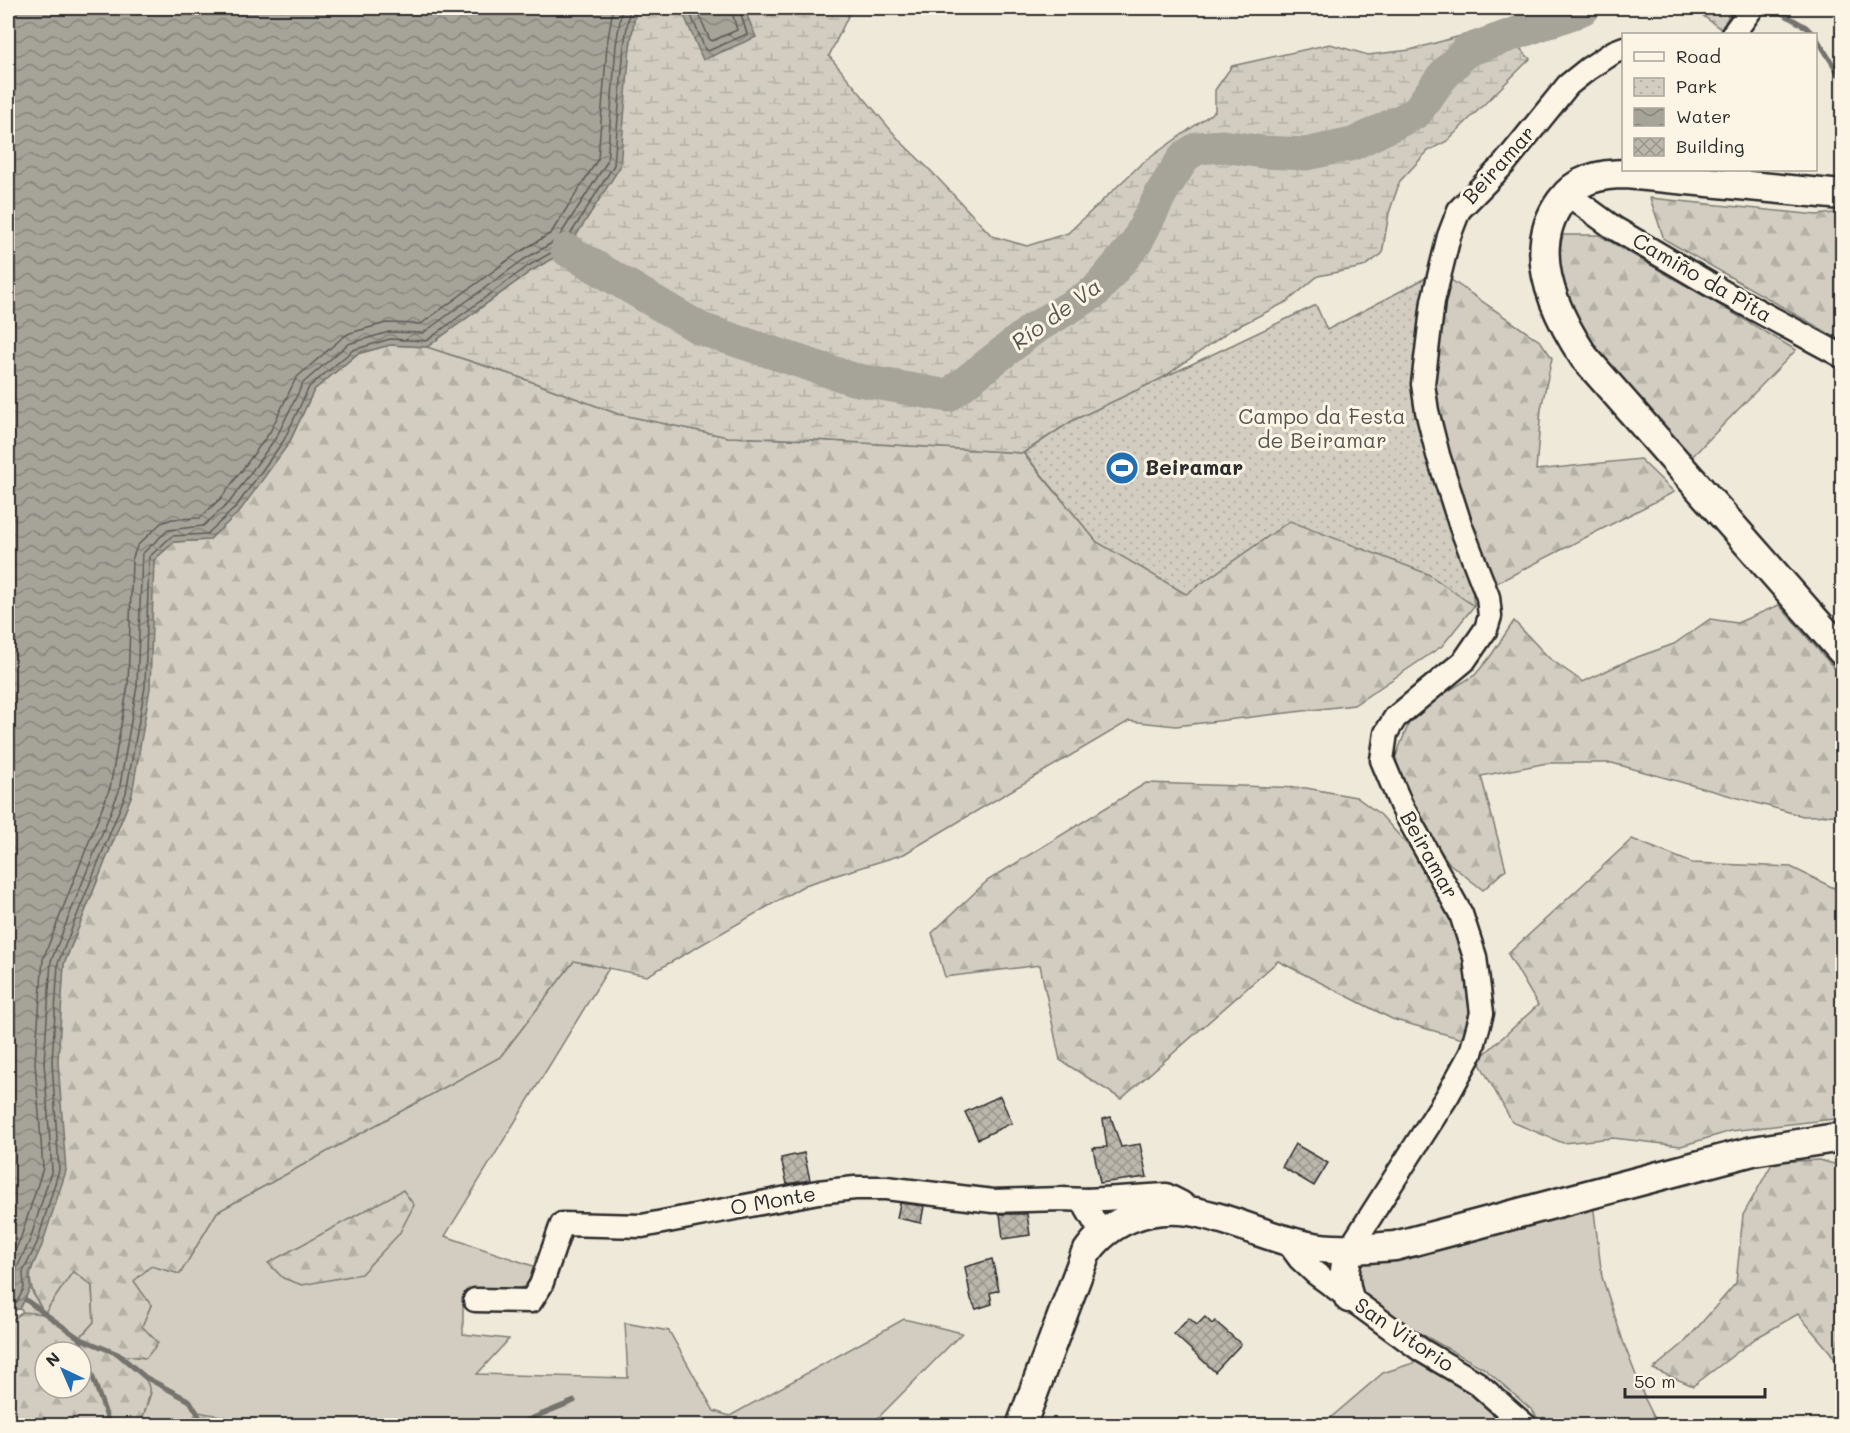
<svg xmlns="http://www.w3.org/2000/svg" width="1850" height="1433" font-family="Mali,sans-serif">
<style>
.green{fill:#d2cdc0;stroke:#7e7c76;stroke-width:1.5}
.forest{fill:url(#forest-firs);stroke:#7e7c76;stroke-width:1.5;fill-rule:evenodd}
.wetland{fill:url(#wetland-marsh);stroke:#7e7c76;stroke-width:1.5}
.park{fill:url(#park-dots);stroke:#7e7c76;stroke-width:1.5}
.water{fill:url(#water-waves);stroke:#75736d;stroke-width:1.5}
.lines{fill:none;stroke-linecap:round;stroke-linejoin:round}
.shore{stroke:#5c5b57;stroke-width:1.5}
.stream{stroke:#75736d;stroke-width:5}
.river{stroke:#a6a399;stroke-width:33}
.building{fill:url(#building-cross-hatch);stroke:#2b2b2b;stroke-width:1.5}
.minor-casing{stroke:#2b2b2b;stroke-width:27}
.tertiary-casing{stroke:#2b2b2b;stroke-width:33}
.minor{stroke:#fcf5e5;stroke-width:22}
.tertiary{stroke:#fcf5e5;stroke-width:28}
.labels{text-anchor:middle;stroke-width:6;stroke-linejoin:round;paint-order:stroke}
.street-label{font-size:21px;fill:#2b2b2b;stroke:#fcf5e5}
.park-label{font-size:21px;fill:#555450;stroke:#fcf5e5}
.poi-label{font-size:21px;font-weight:bold;fill:#2b2b2b;stroke:#fcf5e5;text-anchor:start}
.water-label{font-size:22px;font-style:italic;fill:#565552;stroke:#fcf5e5}
</style>
<defs>
<pattern id="forest-firs" width="22" height="20" patternUnits="userSpaceOnUse" patternTransform="scale(1.5)"><rect width="22" height="20" fill="#d2cdc0"/><path d="M5 1l3.5 6h-7zM16 11l3.5 6h-7z" fill="#b4b0a5"/></pattern>
<pattern id="wetland-marsh" width="20" height="14" patternUnits="userSpaceOnUse" patternTransform="scale(1.5)"><rect width="20" height="14" fill="#d2cdc0"/><path d="M1 5h8M5 5V1M11 12h8M15 12V8" fill="none" stroke="#b4b0a5"/></pattern>
<pattern id="park-dots" width="8" height="8" patternUnits="userSpaceOnUse" patternTransform="scale(1.5)"><rect width="8" height="8" fill="#d2cdc0"/><path d="M2 2h.1M6 6h.1" fill="none" stroke="#b4b0a5" stroke-width="1.8" stroke-linecap="round"/></pattern>
<pattern id="water-waves" width="16" height="10" patternUnits="userSpaceOnUse" patternTransform="scale(1.5)"><rect width="16" height="10" fill="#a6a399"/><path d="M0 5q4-4 8 0t8 0" fill="none" stroke="#87857d"/></pattern>
<pattern id="building-cross-hatch" width="8" height="8" patternUnits="userSpaceOnUse" patternTransform="scale(1.5)"><rect width="8" height="8" fill="#bcb7ac"/><path d="M0 0l8 8M0 8l8-8" fill="none" stroke="#99958c"/></pattern>
</defs>
<rect width="100%" height="100%" fill="#efe9da"/>
<filter id="ink" filterUnits="userSpaceOnUse"><feTurbulence type="fractalNoise" baseFrequency=".0167" numOctaves="2"/><feDisplacementMap in="SourceGraphic" scale="12" xChannelSelector="R" yChannelSelector="G"/><feConvolveMatrix kernelMatrix="1 2 1 2 8 2 1 2 1" color-interpolation-filters="sRGB"/></filter>
<g filter="url(#ink)">
<g class="green">
<path d="M 574,961 L 609,968 L 445,1236 L 536,1267 L 526,1286 C 504,1295 486,1292 463,1297 L 463,1334 L 509,1339 L 477,1374 L 628,1378 L 625,1323 L 669,1331 L 714,1411 L 730,1416 L 904,1319 L 962,1333 L 870,1426 L 231,1426 L 226,1417 L 186,1425 L 140,1425 L 151,1393 L 118,1354 L 146,1358 L 142,1326 L 151,1305 L 133,1281 L 151,1266 L 180,1274 L 217,1212 L 500,1057 Z"/>
<path d="M 1593,1203 L 1602,1277 L 1624,1344 L 1645,1399 L 1658,1425 L 1542,1425 L 1533,1411 L 1485,1369 L 1389,1316 L 1361,1293 L 1358,1270 L 1366,1257 Z"/>
<path d="M 73,1271 L 92,1286 L 94,1322 L 79,1338 L 44,1314 Z"/>
<path d="M 1416,1362 L 1468,1392 L 1505,1425 L 1322,1425 L 1383,1373 Z"/>
</g>
<g class="forest">
<path d="M 1650,198 L 1817,215 L 1842,212 L 1842,341 L 1664,239 Z"/>
<path d="M 1563,235 L 1599,235 L 1796,350 L 1689,460 L 1583,333 L 1568,296 L 1561,272 L 1559,251 Z"/>
<path d="M 1447,277 L 1541,342 L 1552,358 L 1541,409 L 1536,470 L 1640,459 L 1674,492 L 1493,585 L 1436,413 L 1431,381 Z"/>
<path d="M 1358,315 L 1416,358 L 1472,588 L 1474,606 L 1442,646 L 1354,705 L 1176,726 L 1129,721 L 904,854 L 805,885 L 647,976 L 574,961 L 500,1057 L 217,1212 L 180,1274 L 151,1266 L 134,1281 L 151,1305 L 142,1326 L 158,1343 L 146,1358 L 119,1355 C 154,1385 155,1382 140,1425 L 8,1425 L 8,1323 L 23,1312 L 44,1313 C 26,1280 26,1279 42,1245 L 64,964 L 132,794 L 154,560 L 174,542 L 209,540 L 289,443 L 314,390 L 357,354 L 390,345 L 427,347 L 519,377 L 618,414 L 728,437 L 815,440 L 1023,453 L 1097,542 L 1336,326 ZM 73,1271 L 92,1286 L 94,1322 L 80,1338 L 44,1314 ZM 45,1352 L 81,1352 L 81,1388 L 45,1388 Z"/>
<path d="M 1779,605 L 1842,677 L 1842,815 L 1803,816 L 1612,763 L 1547,763 L 1481,776 L 1506,869 L 1483,890 L 1450,864 L 1422,827 L 1395,758 L 1409,723 L 1435,699 L 1475,675 L 1490,657 L 1514,621 L 1549,658 L 1583,682 L 1629,660 L 1674,644 L 1710,619 L 1737,623 Z"/>
<path d="M 1146,783 L 1306,788 L 1356,797 L 1381,815 L 1443,885 L 1466,959 L 1477,1014 L 1487,1046 L 1392,1019 L 1278,961 L 1121,1099 L 1060,1060 L 1040,965 L 945,977 L 932,933 L 987,881 Z"/>
<path d="M 1632,839 L 1692,863 L 1791,867 L 1842,892 L 1842,1121 L 1834,1119 L 1731,1131 L 1681,1146 L 1613,1138 L 1563,1143 L 1512,1122 L 1478,1060 L 1538,1005 L 1508,954 Z"/>
<path d="M 1819,1160 L 1842,1166 L 1842,1370 L 1830,1352 L 1798,1314 L 1756,1338 L 1693,1386 L 1653,1369 L 1684,1343 L 1736,1283 L 1743,1215 L 1773,1162 Z"/>
<path d="M 403,1190 L 414,1205 L 399,1234 L 361,1274 L 302,1285 L 283,1278 L 268,1263 Z"/>
<path d="M 198,1412 L 226,1417 L 231,1425 L 186,1425 Z"/>
</g>
<g class="wetland">
<path d="M 636,8 L 850,8 L 851,10 L 829,56 L 900,141 L 933,173 L 992,236 L 1027,246 L 1068,233 L 1141,164 L 1215,111 L 1215,90 L 1232,66 L 1330,44 L 1368,55 L 1410,50 L 1464,35 L 1496,33 L 1518,46 L 1530,59 L 1447,141 L 1428,151 L 1400,181 L 1389,213 L 1382,254 L 1363,267 L 1318,276 L 1288,301 L 1231,330 L 1158,381 L 1072,421 L 1023,453 L 815,440 L 728,437 L 618,414 L 519,377 L 427,347 L 531,271 L 567,250 L 630,47 Z"/>
<path d="M 30,1288 L 44,1314 L 23,1312 L 20,1309 Z"/>
</g>
<g class="park">
<path d="M 1699,8 L 1723,8 L 1731,10 L 1722,30 L 1697,11 Z"/>
<path d="M 1433,274 L 1416,358 L 1472,588 L 1474,606 L 1428,574 L 1290,521 L 1186,594 L 1097,542 L 1024,453 L 1072,421 L 1316,305 L 1327,330 Z"/>
</g>
<g class="water">
<path d="M 8,8 L 636,8 L 630,47 L 620,167 L 567,250 L 531,271 L 427,347 L 390,345 L 357,354 L 314,390 L 289,443 L 239,512 L 209,540 L 174,542 L 154,560 L 150,688 L 132,794 L 64,964 L 58,1062 L 66,1171 L 42,1245 L 29,1274 L 30,1288 L 20,1309 L 11,1310 L 8,1314 Z"/>
<path d="M 681,8 L 744,8 L 756,37 L 703,60 Z"/>
</g>
<g class="lines">
<g class="shore">
<path d="M 688,8 L 705,49 L 708,51 L 747,34 L 739,8"/>
<path d="M 696,8 L 710,40 L 712,41 L 737,30 L 731,8"/>
<path d="M 8,1267 L 21,1237 L 43,1168 L 35,1062 L 43,959 L 110,788 L 128,685 L 132,560 L 137,546 L 161,523 L 172,519 L 200,518 L 222,497 L 270,432 L 296,378 L 343,337 L 350,333 L 386,323 L 421,324 L 518,253 L 551,233 L 598,159 L 607,45 L 613,8"/>
<path d="M 8,1297 L 13,1295 L 16,1286 L 16,1270 L 30,1240 L 52,1169 L 44,1062 L 51,961 L 119,791 L 137,686 L 142,554 L 168,530 L 203,526 L 229,503 L 277,436 L 303,383 L 348,344 L 389,332 L 423,333 L 523,260 L 557,240 L 607,162 L 616,45 L 622,8"/>
<path d="M 8,1305 L 17,1302 L 24,1288 L 23,1272 L 37,1243 L 59,1170 L 52,1062 L 58,963 L 126,793 L 145,687 L 149,557 L 172,536 L 207,534 L 235,508 L 284,440 L 309,387 L 353,350 L 390,339 L 426,341 L 528,266 L 563,246 L 614,165 L 624,46 L 630,8"/>
</g>
<g class="stream">
<path d="M 1773,8 L 1806,27 L 1813,34"/>
<path d="M 1816,37 L 1842,79"/>
<path d="M 26,1300 L 79,1338 L 118,1354 L 145,1377 L 190,1401 L 205,1426"/>
<path d="M 79,1338 L 110,1426"/>
<path d="M 513,1426 L 574,1401"/>
</g>
<path class="river" d="M 567,250 L 701,329 L 853,379 L 948,396 L 1033,329 L 1095,292 L 1136,243 L 1162,192 L 1185,156 L 1198,148 L 1223,146 L 1263,152 L 1306,154 L 1353,144 L 1416,113 L 1441,78 L 1466,51 L 1573,13 L 1584,8"/>
</g>
<g class="building">
<path d="M 1000,1096 L 1012,1123 L 978,1139 L 965,1112 Z"/>
<path d="M 1111,1117 L 1121,1147 L 1140,1144 L 1147,1177 L 1100,1183 L 1093,1148 L 1107,1147 L 1103,1119 Z"/>
<path d="M 1295,1144 L 1328,1163 L 1314,1186 L 1282,1167 Z"/>
<path d="M 804,1153 L 810,1180 L 787,1184 L 781,1158 Z"/>
<path d="M 900,1203 L 924,1206 L 921,1223 L 897,1218 Z"/>
<path d="M 1000,1214 L 1027,1214 L 1030,1235 L 1003,1239 Z"/>
<path d="M 992,1259 L 999,1290 L 990,1293 L 992,1304 L 976,1309 L 971,1299 L 965,1267 Z"/>
<path d="M 1205,1317 L 1212,1324 L 1215,1321 L 1241,1344 L 1215,1372 L 1174,1334 L 1189,1318 L 1197,1325 Z"/>
</g>
<g class="lines">
<defs>
<g id="minor">
<path d="M 1733,34 L 1752,8"/>
<path d="M 1566,193 L 1614,228 L 1655,252 L 1723,292 L 1842,356"/>
<path d="M 1087,1200 L 1087,1209 L 1102,1234"/>
<path d="M 1286,1240 L 1300,1259 L 1315,1273 L 1421,1350 L 1477,1383 L 1526,1426"/>
<path d="M 1349,1250 L 1448,1095 L 1471,1053 L 1482,1013 L 1475,957 L 1461,914 L 1401,805 L 1382,760 L 1386,733 L 1395,718 L 1464,661 L 1486,629 L 1490,616 L 1488,597 L 1461,527 L 1438,455 L 1427,411 L 1423,384 L 1433,301 L 1449,236 L 1459,210 L 1504,164 L 1568,85 L 1588,69 L 1614,52 L 1624,48"/>
<path d="M 475,1300 L 531,1301 L 541,1285 L 562,1224 L 642,1226 L 818,1192 L 855,1188 L 886,1188 L 993,1201 L 1062,1199 L 1087,1200 L 1166,1195 L 1182,1203 L 1186,1211"/>
</g>
<g id="tertiary">
<path d="M 1842,195 L 1626,174 C 1600,174 1577,179 1561,201 C 1525,250 1555,313 1584,357 L 1842,651"/>
<path d="M 1349,1298 C 1343,1280 1344,1268 1349,1250"/>
<path d="M 1021,1426 L 1085,1255 C 1107,1221 1148,1205 1189,1211 C 1229,1217 1267,1238 1308,1246 C 1337,1252 1366,1248 1395,1246 L 1753,1151 L 1842,1137"/>
</g>
</defs>
<use href="#minor" class="minor-casing"/>
<use href="#tertiary" class="tertiary-casing"/>
<use href="#minor" class="minor"/>
<use href="#tertiary" class="tertiary"/>
</g>
</g>
<defs>
<symbol id="stadium-disc" viewBox="-11 -11 22 22"><circle r="9.5" fill="#1f6fb2" stroke="#fcf5e5"/><path d="M0-5a6.5 5 0 1 0 0 10a6.5 5 0 1 0 0-10ZM-3.5-1.8h7v3.6h-7Z" fill="#fff"/></symbol>
</defs>
<g fill-rule="evenodd">
<use href="#stadium-disc" x="1103" y="449" width="38" height="38"/>
</g>
<g class="labels">
<g class="street-label">
<text transform="translate(1499 165) rotate(-48)" y="7">Beiramar</text>
<text transform="translate(1702 278) rotate(30)" y="7">Camiño da Pita</text>
<text transform="translate(1429 855) rotate(61)" y="7">Beiramar</text>
<text transform="translate(773 1201) rotate(-10)" y="7">O Monte</text>
<text transform="translate(1404 1335) rotate(34)" y="7">San Vitorio</text>
</g>
<g class="park-label">
<text x="1322" y="424">Campo da Festa<tspan x="1322" dy="24">de Beiramar</tspan></text>
</g>
<g class="poi-label">
<text x="1145" y="475">Beiramar</text>
</g>
<g class="water-label">
<text transform="translate(1056 314) rotate(-36)" y="8">Río de Va</text>
</g>
</g>
<rect width="1850" height="1433" fill="none" stroke="#fcf5e5" stroke-width="30"/>
<rect x="15" y="15" width="1820" height="1403" fill="none" stroke="#2b2b2b" stroke-width="2" filter="url(#ink)"/>
<rect x="1622" y="33" width="195" height="138" fill="#fcf5e5" stroke="#a8a49b" stroke-width="1.5"/>
<rect x="1634" y="52" width="30" height="9" fill="#fcf5e5" stroke="#a8a49b" stroke-width="1.5"/>
<text x="1676" y="63" font-size="18" fill="#2b2b2b">Road</text>
<rect x="1634" y="78" width="30" height="18" fill="url(#park-dots)" stroke="#a8a49b" stroke-width="1.5"/>
<text x="1676" y="93" font-size="18" fill="#2b2b2b">Park</text>
<rect x="1634" y="108" width="30" height="18" fill="url(#water-waves)" stroke="#a8a49b" stroke-width="1.5"/>
<text x="1676" y="123" font-size="18" fill="#2b2b2b">Water</text>
<rect x="1634" y="138" width="30" height="18" fill="url(#building-cross-hatch)" stroke="#a8a49b" stroke-width="1.5"/>
<text x="1676" y="153" font-size="18" fill="#2b2b2b">Building</text>
<g transform="translate(63 1370) rotate(316)"><circle r="28" fill="#fcf5e5" stroke="#a8a49b" stroke-width="1.5"/>
<path d="M0-4.5L10 22L0 15L-10 22Z" fill="#1f6fb2"/>
<text y="-9" font-size="16" font-weight="bold" text-anchor="middle" fill="#2b2b2b">N</text>
</g>
<path d="M1625 1388v9h140v-9" fill="none" stroke="#2b2b2b" stroke-width="3"/>
<text x="1634" y="1388" font-size="18" fill="#2b2b2b" stroke="#fcf5e5" stroke-width="4.5" paint-order="stroke">50 m</text>
</svg>
